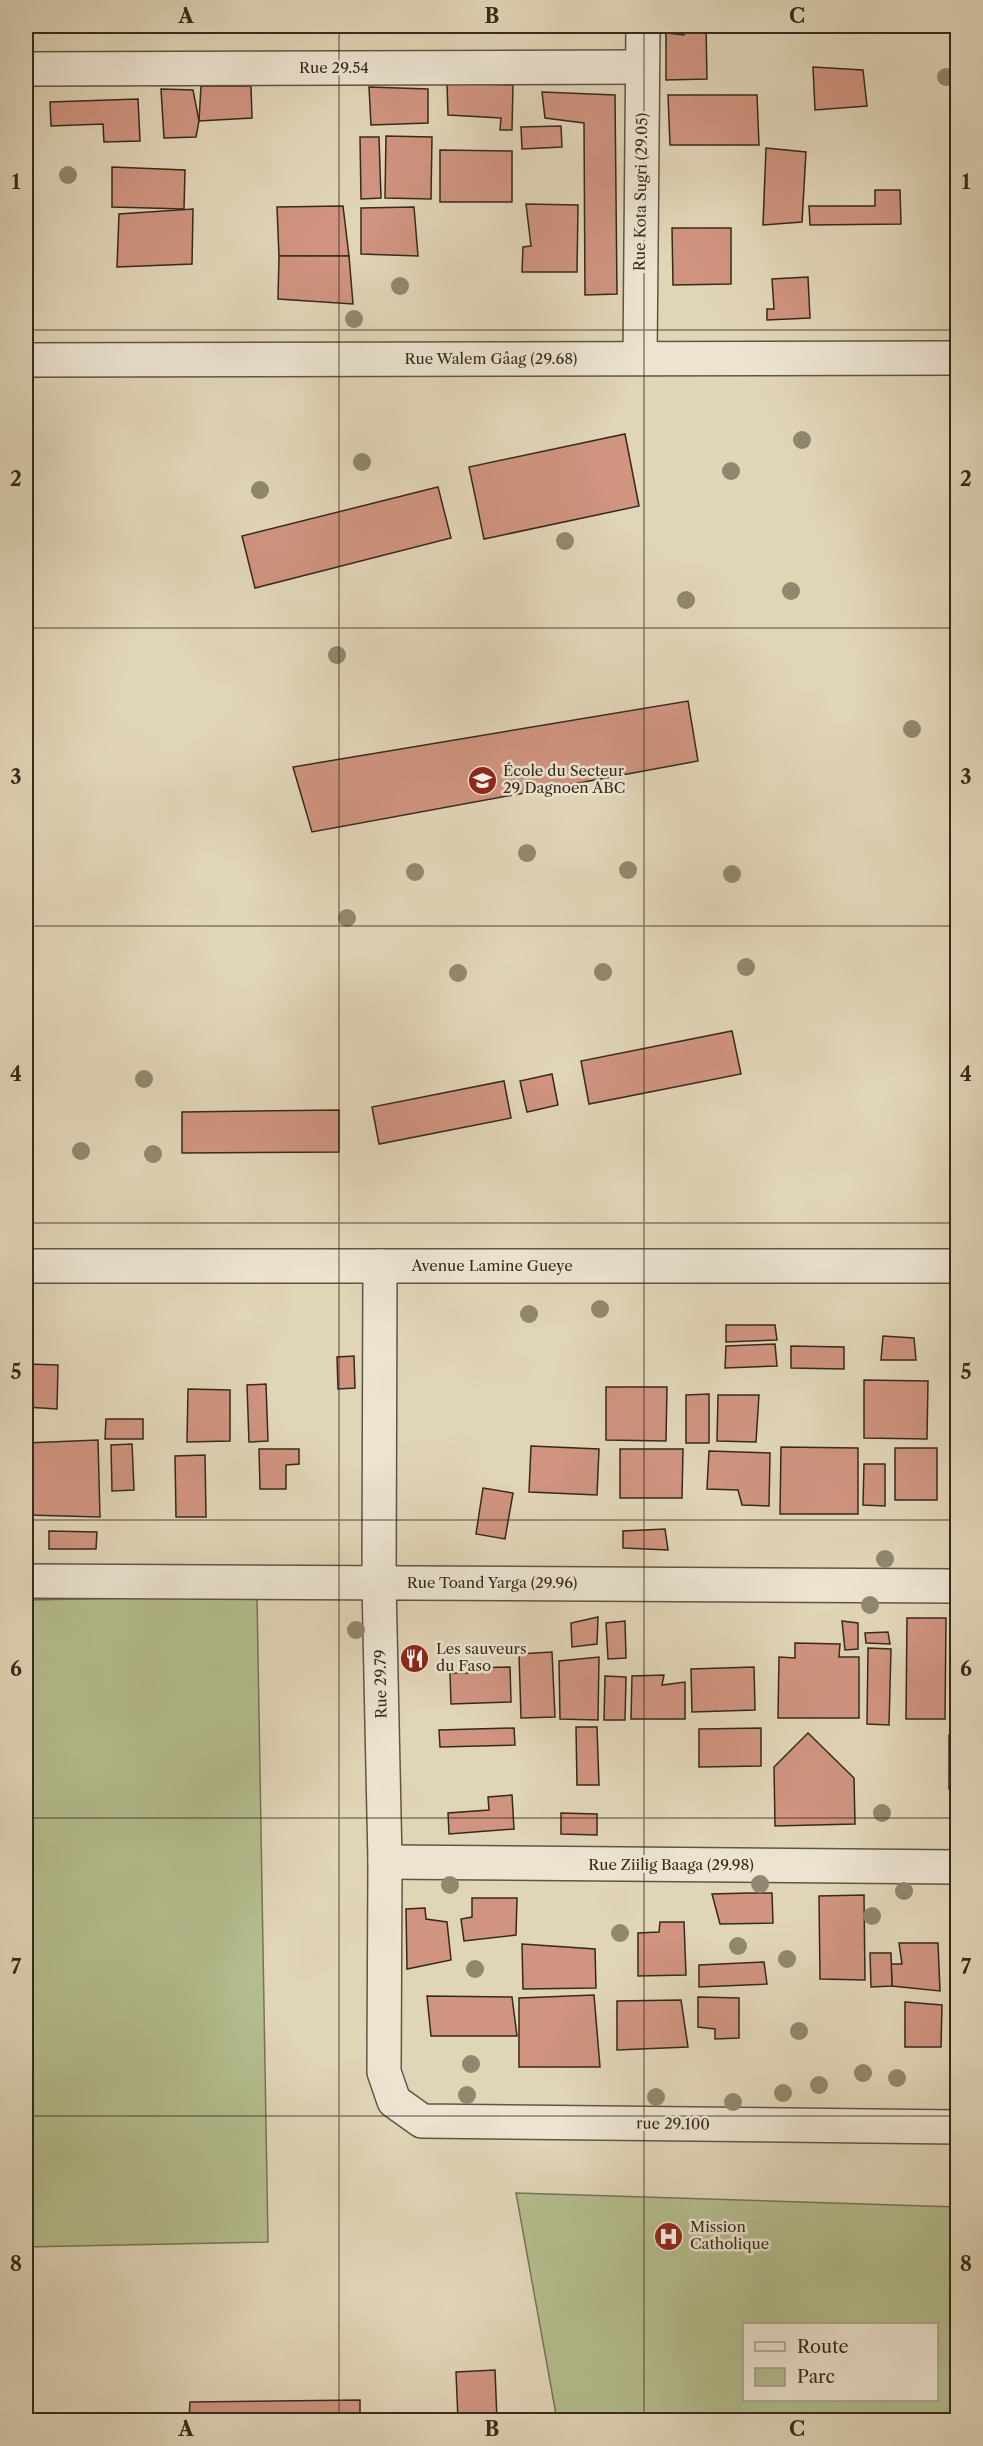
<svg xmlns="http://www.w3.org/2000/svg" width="983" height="2446" font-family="'Libre Caslon Text',serif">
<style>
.green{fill:#b4bd8e;stroke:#757454;stroke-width:1.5;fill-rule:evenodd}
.building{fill:#d09480;stroke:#362a1b;stroke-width:1.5}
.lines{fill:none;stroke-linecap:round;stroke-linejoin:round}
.street-casing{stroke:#615542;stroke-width:36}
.street{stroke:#ece4d1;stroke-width:33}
.tree{fill:#91876e}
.grid{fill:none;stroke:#362a1b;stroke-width:1.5;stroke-opacity:0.55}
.labels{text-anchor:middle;stroke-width:5;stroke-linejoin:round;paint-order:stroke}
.street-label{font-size:15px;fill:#362a1b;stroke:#ece4d1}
.poi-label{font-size:15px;fill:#362a1b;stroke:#ece4d1;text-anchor:start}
.neatline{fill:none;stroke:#362a1b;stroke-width:2}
.grid-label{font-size:20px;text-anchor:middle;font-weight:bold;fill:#362a1b}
</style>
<rect width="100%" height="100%" fill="#e1d5b8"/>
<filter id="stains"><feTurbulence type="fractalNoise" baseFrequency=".00333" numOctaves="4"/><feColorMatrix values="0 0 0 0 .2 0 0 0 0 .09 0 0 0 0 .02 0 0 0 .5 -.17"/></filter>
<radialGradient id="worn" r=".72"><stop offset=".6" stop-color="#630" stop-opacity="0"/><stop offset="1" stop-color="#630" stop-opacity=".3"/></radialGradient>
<g class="green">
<path d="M 257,1596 L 268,2242 L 26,2247 L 26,1600 Z"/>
<path d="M 516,2193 L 957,2207 L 957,2420 L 557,2420 ZM 744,2324 L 936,2324 L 936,2400 L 744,2400 Z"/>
</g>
<g class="building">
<path d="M 684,26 L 706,26 L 707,79 L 666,80 L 666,33 L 684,35 Z"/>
<rect x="908" y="26" width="24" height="5"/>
<path d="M 813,67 L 863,70 L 867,106 L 815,110 Z"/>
<path d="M 447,83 L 513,85 L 512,130 L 500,130 L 501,118 L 448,115 Z"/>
<path d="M 201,86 L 251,86 L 252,118 L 199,121 Z"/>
<path d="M 369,87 L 428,89 L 428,123 L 371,125 Z"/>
<path d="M 161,89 L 193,90 L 199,121 L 196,137 L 164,138 Z"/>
<path d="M 542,92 L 615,95 L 617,294 L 585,295 L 584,123 L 545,118 Z"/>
<path d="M 668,95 L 757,95 L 759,145 L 670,145 Z"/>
<path d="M 138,99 L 140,141 L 104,142 L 103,124 L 51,126 L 50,102 Z"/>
<path d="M 561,126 L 562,147 L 522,149 L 521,127 Z"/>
<path d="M 386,136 L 432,137 L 431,199 L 385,198 Z"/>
<path d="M 360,137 L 379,137 L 381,198 L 361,199 Z"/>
<path d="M 766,148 L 806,152 L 802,222 L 763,225 Z"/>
<path d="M 440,150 L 512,151 L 512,202 L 440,202 Z"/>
<path d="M 112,167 L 185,170 L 184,209 L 112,207 Z"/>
<path d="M 875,190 L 900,190 L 901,224 L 810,225 L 809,206 L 875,206 Z"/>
<path d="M 526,204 L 578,205 L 577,272 L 522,272 L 523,247 L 531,246 Z"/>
<path d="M 343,206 L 349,256 L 279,256 L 277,207 Z"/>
<path d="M 414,207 L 418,256 L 361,254 L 361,208 Z"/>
<path d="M 193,209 L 192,264 L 117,267 L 119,214 Z"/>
<path d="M 672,228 L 731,228 L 731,284 L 673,285 Z"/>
<path d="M 279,256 L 349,256 L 353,304 L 278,299 Z"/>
<path d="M 808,277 L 810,318 L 767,320 L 767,309 L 774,309 L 772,279 Z"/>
<path d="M 625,434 L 639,506 L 484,539 L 469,467 Z"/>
<path d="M 438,487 L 451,538 L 255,588 L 242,536 Z"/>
<path d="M 688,701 L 698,761 L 312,832 L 293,767 Z"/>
<path d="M 732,1031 L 741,1074 L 589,1104 L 581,1061 Z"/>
<path d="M 552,1074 L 558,1105 L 527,1112 L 520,1081 Z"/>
<path d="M 504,1081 L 511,1118 L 379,1144 L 372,1107 Z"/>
<path d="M 339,1110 L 339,1152 L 182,1153 L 182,1112 Z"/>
<path d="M 726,1325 L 775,1325 L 777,1340 L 726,1342 Z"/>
<path d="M 883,1336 L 914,1338 L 916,1360 L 881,1360 Z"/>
<path d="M 775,1344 L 777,1366 L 725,1368 L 726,1346 Z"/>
<path d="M 791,1346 L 844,1347 L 844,1369 L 791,1368 Z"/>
<path d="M 354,1356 L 355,1388 L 338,1389 L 337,1357 Z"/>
<path d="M 26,1364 L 58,1365 L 57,1409 L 26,1407 Z"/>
<path d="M 864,1380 L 928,1381 L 927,1439 L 864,1438 Z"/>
<path d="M 266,1384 L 268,1441 L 249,1442 L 247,1385 Z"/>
<path d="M 606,1387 L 667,1387 L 666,1441 L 606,1440 Z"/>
<path d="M 188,1389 L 230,1390 L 230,1441 L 187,1442 Z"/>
<path d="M 709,1394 L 709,1443 L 686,1443 L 686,1395 Z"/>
<path d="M 718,1395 L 759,1395 L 756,1442 L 717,1441 Z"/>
<path d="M 106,1419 L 143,1419 L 143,1439 L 105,1439 Z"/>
<path d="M 98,1440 L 100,1517 L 27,1515 L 26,1443 Z"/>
<path d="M 132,1444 L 134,1490 L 112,1491 L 111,1445 Z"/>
<path d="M 531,1446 L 599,1449 L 597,1495 L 529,1492 Z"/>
<path d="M 781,1447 L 858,1448 L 858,1514 L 780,1514 Z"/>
<rect x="895" y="1448" width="42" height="52"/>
<path d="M 259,1449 L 299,1449 L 299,1464 L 286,1465 L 286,1489 L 260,1489 Z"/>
<path d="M 620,1449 L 683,1449 L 682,1498 L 620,1498 Z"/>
<path d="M 709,1451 L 770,1453 L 769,1506 L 742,1505 L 738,1490 L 707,1489 Z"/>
<path d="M 205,1455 L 206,1517 L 176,1517 L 175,1456 Z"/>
<path d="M 864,1464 L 885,1464 L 885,1506 L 863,1505 Z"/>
<path d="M 483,1488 L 513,1493 L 505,1539 L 476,1534 Z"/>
<path d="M 665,1529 L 668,1550 L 623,1548 L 623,1531 Z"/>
<path d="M 49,1531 L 97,1532 L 96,1549 L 49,1549 Z"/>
<path d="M 598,1617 L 597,1644 L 572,1647 L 571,1623 Z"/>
<path d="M 907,1618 L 946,1618 L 945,1719 L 906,1719 Z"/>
<path d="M 625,1621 L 626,1658 L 608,1659 L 606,1623 Z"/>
<path d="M 842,1621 L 858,1623 L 858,1649 L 845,1650 Z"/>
<path d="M 888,1632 L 890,1644 L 866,1643 L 865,1633 Z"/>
<path d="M 795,1643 L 840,1644 L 839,1657 L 859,1657 L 859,1718 L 778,1718 L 779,1657 L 795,1658 Z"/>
<path d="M 868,1648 L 891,1649 L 889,1725 L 867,1724 Z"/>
<path d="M 552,1652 L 555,1717 L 521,1718 L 519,1654 Z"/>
<path d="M 599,1657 L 598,1720 L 560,1719 L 559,1661 Z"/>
<path d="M 510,1667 L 511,1702 L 451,1704 L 450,1673 L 468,1673 L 467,1668 Z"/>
<path d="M 754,1667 L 755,1710 L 692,1712 L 691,1669 Z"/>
<path d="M 664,1675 L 662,1685 L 685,1682 L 685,1719 L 631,1719 L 632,1676 Z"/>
<path d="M 605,1676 L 626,1677 L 625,1720 L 604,1720 Z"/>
<path d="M 576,1727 L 597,1727 L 599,1785 L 577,1785 Z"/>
<path d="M 514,1728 L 515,1745 L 440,1747 L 439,1730 Z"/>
<path d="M 761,1728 L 761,1766 L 699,1767 L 699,1729 Z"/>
<path d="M 808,1733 L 854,1778 L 855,1824 L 775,1826 L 774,1767 Z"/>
<rect x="949" y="1735" width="9" height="54"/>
<path d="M 512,1795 L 514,1829 L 449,1834 L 448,1813 L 489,1810 L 488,1797 Z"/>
<path d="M 561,1813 L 597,1814 L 597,1835 L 561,1834 Z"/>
<path d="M 749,1893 L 772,1893 L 773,1923 L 720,1924 L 712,1894 Z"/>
<path d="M 864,1895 L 865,1980 L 820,1979 L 819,1896 Z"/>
<path d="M 472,1898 L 517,1898 L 516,1935 L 464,1941 L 461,1919 L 472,1917 Z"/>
<path d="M 425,1908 L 426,1919 L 447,1922 L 451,1960 L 407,1969 L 406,1909 Z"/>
<path d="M 660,1922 L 684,1922 L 686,1975 L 638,1976 L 638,1933 L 659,1932 Z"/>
<path d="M 952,1922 L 958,1923 L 958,1994 L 950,1994 Z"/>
<path d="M 899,1943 L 938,1943 L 940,1991 L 892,1986 L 891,1964 L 902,1964 Z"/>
<path d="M 522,1944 L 595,1949 L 596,1988 L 523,1989 Z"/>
<path d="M 870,1953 L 891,1953 L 892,1986 L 871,1987 Z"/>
<path d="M 764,1962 L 767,1984 L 699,1987 L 699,1965 Z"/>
<path d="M 594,1995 L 600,2067 L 519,2067 L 519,1998 Z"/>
<path d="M 427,1996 L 512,1997 L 517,2036 L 431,2036 Z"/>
<path d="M 698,1997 L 739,1998 L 739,2038 L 715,2039 L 715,2029 L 698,2027 Z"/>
<path d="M 681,2000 L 688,2047 L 617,2050 L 617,2001 Z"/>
<path d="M 953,2001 L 958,2001 L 958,2039 L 956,2039 Z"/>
<path d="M 905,2002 L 942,2005 L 941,2047 L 905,2047 Z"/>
<path d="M 495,2370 L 497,2420 L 458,2420 L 456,2372 Z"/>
<path d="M 360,2400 L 360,2420 L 189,2420 L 190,2402 Z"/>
</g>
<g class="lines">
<defs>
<g id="street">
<path d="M 26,69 L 642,67"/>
<path d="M 640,358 L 643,26"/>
<path d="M 26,360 L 958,358"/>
<path d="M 26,1266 L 958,1266"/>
<path d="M 380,1266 L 379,1583 L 385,1862 L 384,2072 L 394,2101 L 422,2121 L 958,2127"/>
<path d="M 26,1581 L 958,1586"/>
<path d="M 385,1862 L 958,1867"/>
</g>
</defs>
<use href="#street" class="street-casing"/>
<use href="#street" class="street"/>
</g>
<g class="tree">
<circle cx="946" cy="77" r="9"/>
<circle cx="68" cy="175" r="9"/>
<circle cx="400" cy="286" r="9"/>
<circle cx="354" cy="319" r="9"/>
<circle cx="802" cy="440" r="9"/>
<circle cx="362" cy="462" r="9"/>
<circle cx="731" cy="471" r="9"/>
<circle cx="260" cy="490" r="9"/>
<circle cx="565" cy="541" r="9"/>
<circle cx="791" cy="591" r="9"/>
<circle cx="686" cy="600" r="9"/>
<circle cx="337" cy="655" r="9"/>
<circle cx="912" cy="729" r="9"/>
<circle cx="527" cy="853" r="9"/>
<circle cx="628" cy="870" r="9"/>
<circle cx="415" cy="872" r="9"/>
<circle cx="732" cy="874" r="9"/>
<circle cx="347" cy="918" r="9"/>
<circle cx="746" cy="967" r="9"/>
<circle cx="603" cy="972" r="9"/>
<circle cx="458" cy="973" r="9"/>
<circle cx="144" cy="1079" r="9"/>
<circle cx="81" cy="1151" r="9"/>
<circle cx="153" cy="1154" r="9"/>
<circle cx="600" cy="1309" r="9"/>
<circle cx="529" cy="1314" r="9"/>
<circle cx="885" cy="1559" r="9"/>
<circle cx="870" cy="1605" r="9"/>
<circle cx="356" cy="1630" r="9"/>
<circle cx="882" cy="1813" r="9"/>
<circle cx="760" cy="1884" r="9"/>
<circle cx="450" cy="1885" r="9"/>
<circle cx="904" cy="1891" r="9"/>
<circle cx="872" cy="1916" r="9"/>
<circle cx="620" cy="1933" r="9"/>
<circle cx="738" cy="1946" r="9"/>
<circle cx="787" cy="1959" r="9"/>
<circle cx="475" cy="1969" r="9"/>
<circle cx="799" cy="2031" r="9"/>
<circle cx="471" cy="2064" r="9"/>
<circle cx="863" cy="2073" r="9"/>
<circle cx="897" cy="2078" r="9"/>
<circle cx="819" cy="2085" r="9"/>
<circle cx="783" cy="2093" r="9"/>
<circle cx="467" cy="2095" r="9"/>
<circle cx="656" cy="2097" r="9"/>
<circle cx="733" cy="2102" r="9"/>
</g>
<path class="grid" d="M 339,26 L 339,2420M 644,26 L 644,2420M 26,330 L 958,330M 26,628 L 958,628M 26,926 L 958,926M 26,1223 L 958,1223M 26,1520 L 958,1520M 26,1818 L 958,1818M 26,2116 L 958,2116"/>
<defs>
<symbol id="school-disc" viewBox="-11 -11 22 22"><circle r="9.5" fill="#8f2418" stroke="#ece4d1"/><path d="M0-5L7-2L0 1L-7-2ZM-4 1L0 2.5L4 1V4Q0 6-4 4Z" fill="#fff"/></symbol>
<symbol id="restaurant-disc" viewBox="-11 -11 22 22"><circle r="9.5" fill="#8f2418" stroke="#ece4d1"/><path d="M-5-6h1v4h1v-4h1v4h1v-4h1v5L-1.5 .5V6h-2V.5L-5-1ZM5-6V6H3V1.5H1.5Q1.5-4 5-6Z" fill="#fff"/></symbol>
<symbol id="hospital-disc" viewBox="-11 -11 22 22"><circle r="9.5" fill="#8f2418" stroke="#ece4d1"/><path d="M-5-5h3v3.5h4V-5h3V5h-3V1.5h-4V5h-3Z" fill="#fff"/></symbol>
</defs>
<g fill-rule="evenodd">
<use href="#school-disc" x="466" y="764" width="33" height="33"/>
<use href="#restaurant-disc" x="398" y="1642" width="33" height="33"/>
<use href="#hospital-disc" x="652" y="2220" width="33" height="33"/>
</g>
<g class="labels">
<g class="street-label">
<text x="334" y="73">Rue 29.54</text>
<text transform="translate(641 192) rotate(-89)" y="5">Rue Kota Sugri (29.05)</text>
<text x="491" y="364">Rue Walem Gâag (29.68)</text>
<text x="492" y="1271">Avenue Lamine Gueye</text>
<text x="492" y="1588">Rue Toand Yarga (29.96)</text>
<text transform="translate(381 1684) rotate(-91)" y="5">Rue 29.79</text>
<text x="671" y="1870">Rue Ziilig Baaga (29.98)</text>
<text transform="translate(673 2124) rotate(1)" y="5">rue 29.100</text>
</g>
<g class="poi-label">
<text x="503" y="776">École du Secteur<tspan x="503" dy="17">29 Dagnoen ABC</tspan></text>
<text x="436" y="1654">Les sauveurs<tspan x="436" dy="17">du Faso</tspan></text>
<text x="690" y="2232">Mission<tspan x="690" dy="17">Catholique</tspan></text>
</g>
</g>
<rect width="983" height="2446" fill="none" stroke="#e1d5b8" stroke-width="66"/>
<rect x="743" y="2323" width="195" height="78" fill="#ece4d1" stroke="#a39a88" stroke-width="1.5"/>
<rect x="755" y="2342" width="30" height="9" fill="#ece4d1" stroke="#a39a88" stroke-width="1.5"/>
<text x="797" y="2353" font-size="18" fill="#362a1b">Route</text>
<rect x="755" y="2368" width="30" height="18" fill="#b4bd8e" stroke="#a39a88" stroke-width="1.5"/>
<text x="797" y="2383" font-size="18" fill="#362a1b">Parc</text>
<rect x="33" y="33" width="917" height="2380" class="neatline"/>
<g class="grid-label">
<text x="186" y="23">A</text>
<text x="492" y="23">B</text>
<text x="797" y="23">C</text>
<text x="16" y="189">1</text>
<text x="966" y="189">1</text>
<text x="16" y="486">2</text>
<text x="966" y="486">2</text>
<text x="16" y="784">3</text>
<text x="966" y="784">3</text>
<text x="16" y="1081">4</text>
<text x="966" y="1081">4</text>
<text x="16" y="1379">5</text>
<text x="966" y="1379">5</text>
<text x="16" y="1676">6</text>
<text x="966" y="1676">6</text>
<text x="16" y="1974">7</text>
<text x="966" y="1974">7</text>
<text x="16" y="2271">8</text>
<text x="966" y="2271">8</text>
<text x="186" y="2436">A</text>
<text x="492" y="2436">B</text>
<text x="797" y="2436">C</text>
</g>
<rect width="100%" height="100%" filter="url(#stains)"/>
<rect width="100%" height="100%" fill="url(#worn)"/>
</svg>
